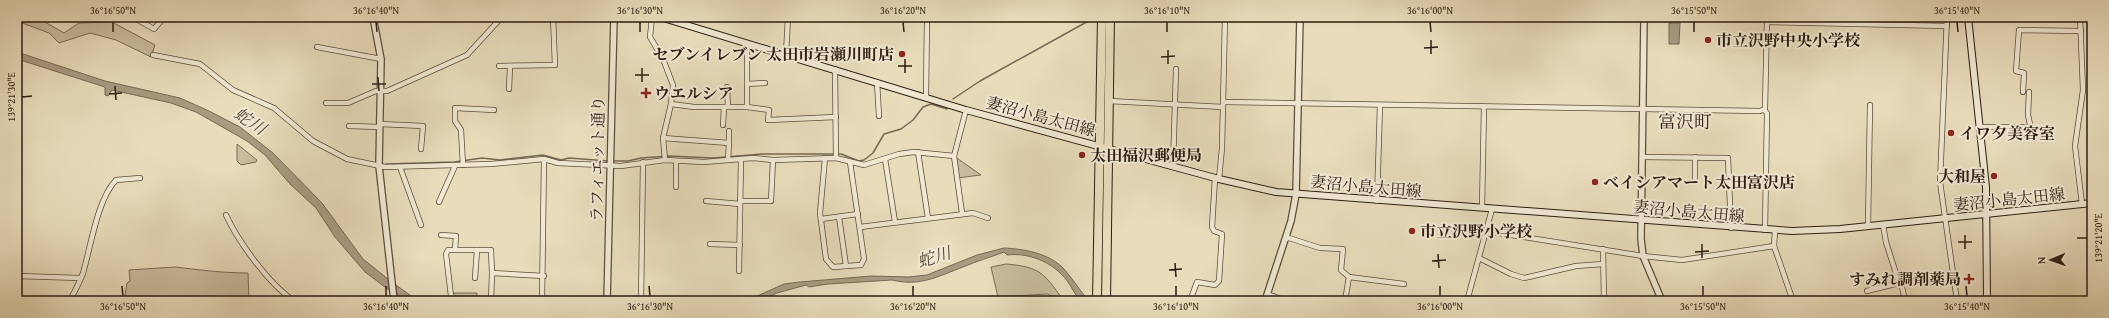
<svg xmlns="http://www.w3.org/2000/svg" width="2109" height="318" font-family="'Gentium Book Plus','Noto Serif JP',serif">
<style>
.green{fill:#c8bc9e;stroke:#7a6c58}
.water{fill:#a89b82;stroke:#766955}
.lines{fill:none;stroke-linecap:round;stroke-linejoin:round}
.stream{stroke:#766955;stroke-width:1.5}
.minor-casing{stroke:#5a4d3c;stroke-width:6}
.tertiary-casing{stroke:#5a4d3c;stroke-width:8}
.secondary-casing{stroke:#2b1d12;stroke-width:8}
.trunk-casing{stroke:#2b1d12;stroke-width:10}
.minor{stroke:#f0e8d3;stroke-width:4.5}
.tertiary{stroke:#f0e8d3;stroke-width:5.5}
.secondary{stroke:#f0e8d3;stroke-width:6}
.trunk{stroke:#e8dcbb;stroke-width:8}
.ticks{fill:none;stroke:#2b1d12;stroke-width:1.5}
.poi-dot{fill:#8f2418;stroke:#f0e8d3;stroke-width:1.5}
.labels{text-anchor:middle;stroke-width:4;stroke-linejoin:round;paint-order:stroke}
.poi-label{font-size:16px;font-weight:bold;fill:#2b1d12;stroke:#f0e8d3;text-anchor:start}
.street-label{font-size:16px;fill:#2b1d12;stroke:#f0e8d3}
.water-label{font-size:17px;font-style:italic;fill:#574939;stroke:#f0e8d3}
.quarter-label{font-size:18px;fill:#2b1d12;stroke:#f0e8d3}
.neatline{fill:none;stroke:#2b1d12;stroke-width:1.5}
.ticks-label{font-size:10px;text-anchor:middle;fill:#2b1d12}
</style>
<rect width="100%" height="100%" fill="#e8dcbb"/>
<filter id="stains"><feTurbulence type="fractalNoise" baseFrequency=".005" numOctaves="4"/><feColorMatrix values="0 0 0 0 .2 0 0 0 0 .09 0 0 0 0 .02 0 0 0 .5 -.17"/></filter>
<radialGradient id="worn" r=".72"><stop offset=".6" stop-color="#630" stop-opacity="0"/><stop offset="1" stop-color="#630" stop-opacity=".3"/></radialGradient>
<g class="green">
<path d="M 17,17 L 36,17 L 64,33 L 79,23 L 112,22 L 155,45 L 151,57 L 116,40 L 90,33 L 59,43 L 49,33 L 17,21 Z"/>
<path d="M 237,144 L 257,160 L 256,162 L 241,165 L 237,161 Z"/>
<path d="M 954,156 L 981,175 L 957,178 Z"/>
<path d="M 1006,264 C 1042,267 1044,274 1064,301 L 1057,301 L 1054,297 L 1047,294 L 998,297 L 991,267 Z"/>
<path d="M 175,267 C 200,270 224,273 248,273 L 249,301 L 124,301 L 127,283 L 130,281 L 129,270 Z"/>
<path d="M 451,293 L 477,293 L 477,301 L 459,301 Z"/>
</g>
<g class="water">
<path d="M 1669,23 L 1680,23 L 1679,44 L 1669,44 Z"/>
<path d="M 17,52 L 105,81 L 180,98 L 209,111 L 240,127 L 273,153 L 322,203 L 363,259 L 388,279 L 389,290 L 365,272 L 335,237 L 316,208 L 290,184 L 265,155 L 247,141 L 196,112 L 171,103 L 112,90 L 108,96 L 105,95 L 105,87 L 17,59 Z"/>
<path d="M 1004,248 C 1024,249 1049,253 1064,269 C 1073,279 1080,291 1089,301 L 1080,301 C 1076,296 1073,290 1070,285 C 1057,264 1031,252 1007,255 L 1004,252 C 991,257 977,261 963,267 C 939,276 920,287 892,280 L 828,284 L 809,287 L 806,285 L 777,293 L 759,301 L 746,301 L 784,284 L 800,282 L 871,276 L 909,277 L 927,275 L 977,255 Z"/>
<path d="M 396,285 L 418,301 L 404,301 L 397,295 Z"/>
</g>
<g class="lines">
<g class="stream">
<path d="M 953,99 L 980,81 L 1092,19"/>
<path d="M 612,161 L 628,161 L 641,158 L 669,156 L 713,158 L 762,154 L 841,154 L 859,161 L 864,160 L 873,153 L 884,134 L 901,129 L 913,120 L 923,107 L 931,104 L 947,109"/>
<path d="M 386,164 L 454,162 L 482,158 L 500,160 L 543,155 L 561,160 L 569,158 L 608,161"/>
</g>
<defs>
<g id="minor">
<path d="M 133,17 L 154,29 L 160,22 L 161,17"/>
<path d="M 220,17 L 241,17"/>
<path d="M 652,17 L 650,37 L 663,59 L 673,85 L 671,104 L 663,138 L 665,160"/>
<path d="M 1947,17 L 1940,182 L 1957,301"/>
<path d="M 2080,17 L 2083,90 L 2075,146 L 2082,204"/>
<path d="M 1767,22 L 1947,26"/>
<path d="M 317,47 L 381,59"/>
<path d="M 786,54 L 788,17"/>
<path d="M 153,55 L 200,64 L 233,90 L 274,108 L 313,141 L 347,159 L 385,167 L 491,164 L 544,159 L 558,163 L 621,166 L 665,160 L 704,162 L 753,158 L 773,160 L 836,158 L 864,165 L 899,154 L 914,152 L 954,156"/>
<path d="M 499,66 L 555,65 L 553,17"/>
<path d="M 835,69 L 836,158"/>
<path d="M 877,82 L 879,116"/>
<path d="M 747,84 L 765,83"/>
<path d="M 727,87 L 728,107"/>
<path d="M 509,89 L 510,66"/>
<path d="M 2023,92 L 2024,73 L 2016,71 L 2019,30 L 2081,31"/>
<path d="M 2029,92 L 2028,115 L 2033,138"/>
<path d="M 926,97 L 927,17"/>
<path d="M 1109,101 L 1223,107"/>
<path d="M 1223,102 L 1760,111 L 1765,109 L 1767,17"/>
<path d="M 326,103 L 348,103 L 376,91 L 387,91 L 467,55 L 502,17"/>
<path d="M 671,104 L 694,107 L 747,107 L 747,43"/>
<path d="M 747,107 L 769,110 L 768,120 L 836,117"/>
<path d="M 1764,110 L 1767,113 L 1765,230"/>
<path d="M 380,124 L 423,126 L 421,149"/>
<path d="M 723,125 L 724,107"/>
<path d="M 349,126 L 380,127"/>
<path d="M 1980,127 L 2030,127"/>
<path d="M 663,138 L 729,143 L 729,131"/>
<path d="M 918,152 L 928,218"/>
<path d="M 1642,157 L 1728,158 L 1731,228"/>
<path d="M 825,158 L 820,213 L 826,259 L 833,267 L 861,265 L 864,259 L 850,162"/>
<path d="M 885,159 L 895,222"/>
<path d="M 728,160 L 729,143"/>
<path d="M 463,165 L 461,130 L 455,121 L 455,108 L 494,110"/>
<path d="M 400,167 L 421,225"/>
<path d="M 1173,167 L 1176,69"/>
<path d="M 1219,179 L 1222,148 L 1225,17"/>
<path d="M 1695,182 L 1695,157"/>
<path d="M 676,187 L 676,161"/>
<path d="M 706,201 L 740,204"/>
<path d="M 740,201 L 771,201 L 773,160"/>
<path d="M 1377,201 L 1380,105"/>
<path d="M 439,202 L 455,166"/>
<path d="M 1482,208 L 1484,107"/>
<path d="M 962,213 L 954,156 L 966,110"/>
<path d="M 226,215 C 239,243 269,284 294,301"/>
<path d="M 839,217 L 846,266"/>
<path d="M 821,219 L 858,214"/>
<path d="M 1883,225 L 1886,242 L 1899,283 L 1901,282 L 1905,301"/>
<path d="M 1868,226 L 1870,105"/>
<path d="M 860,227 L 973,213 L 988,218"/>
<path d="M 1486,231 L 1643,256 L 1682,260 L 1774,246"/>
<path d="M 1775,231 L 1774,246 L 1793,301"/>
<path d="M 441,235 L 456,236 L 455,250"/>
<path d="M 1285,239 L 1289,238 L 1320,248 L 1343,249 L 1341,270 L 1349,277 L 1404,284"/>
<path d="M 710,244 L 740,245"/>
<path d="M 1603,249 L 1604,301"/>
<path d="M 1479,258 L 1511,274 L 1524,278 L 1576,266 L 1603,264"/>
<path d="M 739,271 L 741,159"/>
<path d="M 17,276 L 80,278"/>
<path d="M 475,278 L 477,250"/>
<path d="M 1867,291 L 1899,283"/>
<path d="M 1267,294 L 1287,301"/>
<path d="M 70,301 C 74,292 80,282 83,273 C 91,246 97,200 116,180 L 140,178"/>
<path d="M 459,301 L 451,296 L 446,254 L 448,250 L 491,250 L 492,273"/>
<path d="M 491,301 L 492,273 L 544,276"/>
<path d="M 542,301 L 544,159"/>
<path d="M 641,301 L 643,162"/>
<path d="M 1190,301 L 1197,282 L 1215,285 L 1219,281 L 1222,234 L 1214,231 L 1212,227 L 1215,178"/>
<path d="M 1345,301 L 1349,277"/>
<path d="M 1467,301 L 1492,209"/>
</g>
<g id="tertiary">
<path d="M 373,17 L 381,59 L 379,166 L 394,301"/>
<path d="M 1644,17 L 1641,239 L 1643,256 L 1662,301"/>
<path d="M 607,301 L 614,17"/>
<path d="M 1265,301 L 1291,221 L 1296,194 L 1300,17"/>
</g>
<g id="secondary">
<path d="M 660,17 L 966,110 L 1219,179 L 1276,192 L 1792,231 L 1840,229 L 2092,203"/>
<path d="M 1968,17 L 1986,187 L 1987,301"/>
</g>
<g id="trunk">
<path d="M 1097,301 L 1102,17"/>
<path d="M 1106,301 L 1110,17"/>
</g>
</defs>
<use href="#minor" class="minor-casing"/>
<use href="#tertiary" class="tertiary-casing"/>
<use href="#secondary" class="secondary-casing"/>
<use href="#trunk" class="trunk-casing"/>
<use href="#minor" class="minor"/>
<use href="#tertiary" class="tertiary"/>
<use href="#secondary" class="secondary"/>
<use href="#trunk" class="trunk"/>
</g>
<path class="ticks" d="M 113,22 L 113,32M 376,22 L 377,32M 640,22 L 640,32M 903,22 L 904,32M 1167,22 L 1167,32M 1430,22 L 1431,32M 1694,22 L 1694,32M 1957,22 L 1958,32M 1431,40 L 1431,54M 1424,48 L 1438,47M 1168,50 L 1168,64M 1161,57 L 1175,56M 905,59 L 905,73M 898,66 L 912,66M 642,68 L 642,82M 635,75 L 649,75M 378,77 L 379,91M 372,84 L 386,84M 115,86 L 116,100M 109,94 L 122,93M 22,97 L 32,96M 1965,235 L 1965,249M 2077,238 L 2087,238M 1958,242 L 1972,242M 1702,244 L 1702,258M 1695,252 L 1709,251M 1438,254 L 1439,268M 1432,261 L 1446,260M 1175,263 L 1176,277M 1169,270 L 1182,269M 122,286 L 123,296M 386,286 L 386,296M 649,286 L 650,296M 913,286 L 913,296M 1176,286 L 1176,296M 1440,286 L 1440,296M 1703,286 L 1703,296M 1966,286 L 1967,296"/>
<g class="poi-dot">
<circle cx="1708" cy="40" r="4"/>
<circle cx="902" cy="54" r="4"/>
<path d="M644 87h4v4h4v4h-4v4h-4v-4h-4v-4h4z"/>
<circle cx="1951" cy="133" r="4"/>
<circle cx="1082" cy="155" r="4"/>
<circle cx="1994" cy="176" r="4"/>
<circle cx="1595" cy="182" r="4"/>
<circle cx="1412" cy="231" r="4"/>
<path d="M1967 273h4v4h4v4h-4v4h-4v-4h-4v-4h4z"/>
</g>
<g class="labels">
<g class="poi-label">
<text x="1716" y="46">市立沢野中央小学校</text>
<text x="894" y="60" text-anchor="end">セブンイレブン 太田市岩瀬川町店</text>
<text x="654" y="99">ウエルシア</text>
<text x="1959" y="139">イワ夕美容室</text>
<text x="1090" y="161">太田福沢郵便局</text>
<text x="1986" y="182" text-anchor="end">大和屋</text>
<text x="1603" y="188">ベイシアマート太田富沢店</text>
<text x="1420" y="237">市立沢野小学校</text>
<text x="1961" y="285" text-anchor="end">すみれ調剤薬局</text>
</g>
<g class="street-label">
<text transform="translate(1041 116) rotate(15)" y="6">妻沼小島太田線</text>
<text transform="translate(597 159) rotate(-89)" y="6">ラフィエット通り</text>
<text transform="translate(1366 186) rotate(5)" y="6">妻沼小島太田線</text>
<text transform="translate(2009 199) rotate(-6)" y="6">妻沼小島太田線</text>
<text transform="translate(1689 211) rotate(5)" y="6">妻沼小島太田線</text>
</g>
<g class="water-label">
<text transform="translate(250 121) rotate(34)" y="6">蛇川</text>
<text transform="translate(934 257) rotate(-17)" y="6">蛇川</text>
</g>
<g class="quarter-label">
<text x="1685" y="128">富沢町</text>
</g>
</g>
<rect width="2109" height="318" fill="none" stroke="#e8dcbb" stroke-width="44"/>
<g transform="translate(2051 260) rotate(268)" stroke="#f0e8d3" stroke-width="3" paint-order="stroke">
<path d="M0-3L7 15L0 10L-7 15Z" fill="#2b1d12"/>
<text y="-6" font-size="11" font-weight="bold" text-anchor="middle" fill="#2b1d12">N</text>
</g>
<rect x="22" y="22" width="2065" height="274" class="neatline"/>
<g class="ticks-label">
<text x="113" y="14">36°16'50"N</text>
<text x="376" y="14">36°16'40"N</text>
<text x="640" y="14">36°16'30"N</text>
<text x="903" y="14">36°16'20"N</text>
<text x="1167" y="14">36°16'10"N</text>
<text x="1430" y="14">36°16'00"N</text>
<text x="1694" y="14">36°15'50"N</text>
<text x="1957" y="14">36°15'40"N</text>
<text transform="translate(11 97) rotate(-90)" y="4">139°21'30"E</text>
<text transform="translate(2098 238) rotate(-90)" y="4">139°21'20"E</text>
<text x="123" y="310">36°16'50"N</text>
<text x="386" y="310">36°16'40"N</text>
<text x="650" y="310">36°16'30"N</text>
<text x="913" y="310">36°16'20"N</text>
<text x="1176" y="310">36°16'10"N</text>
<text x="1440" y="310">36°16'00"N</text>
<text x="1703" y="310">36°15'50"N</text>
<text x="1967" y="310">36°15'40"N</text>
</g>
<rect width="100%" height="100%" filter="url(#stains)"/>
<rect width="100%" height="100%" fill="url(#worn)"/>
</svg>
